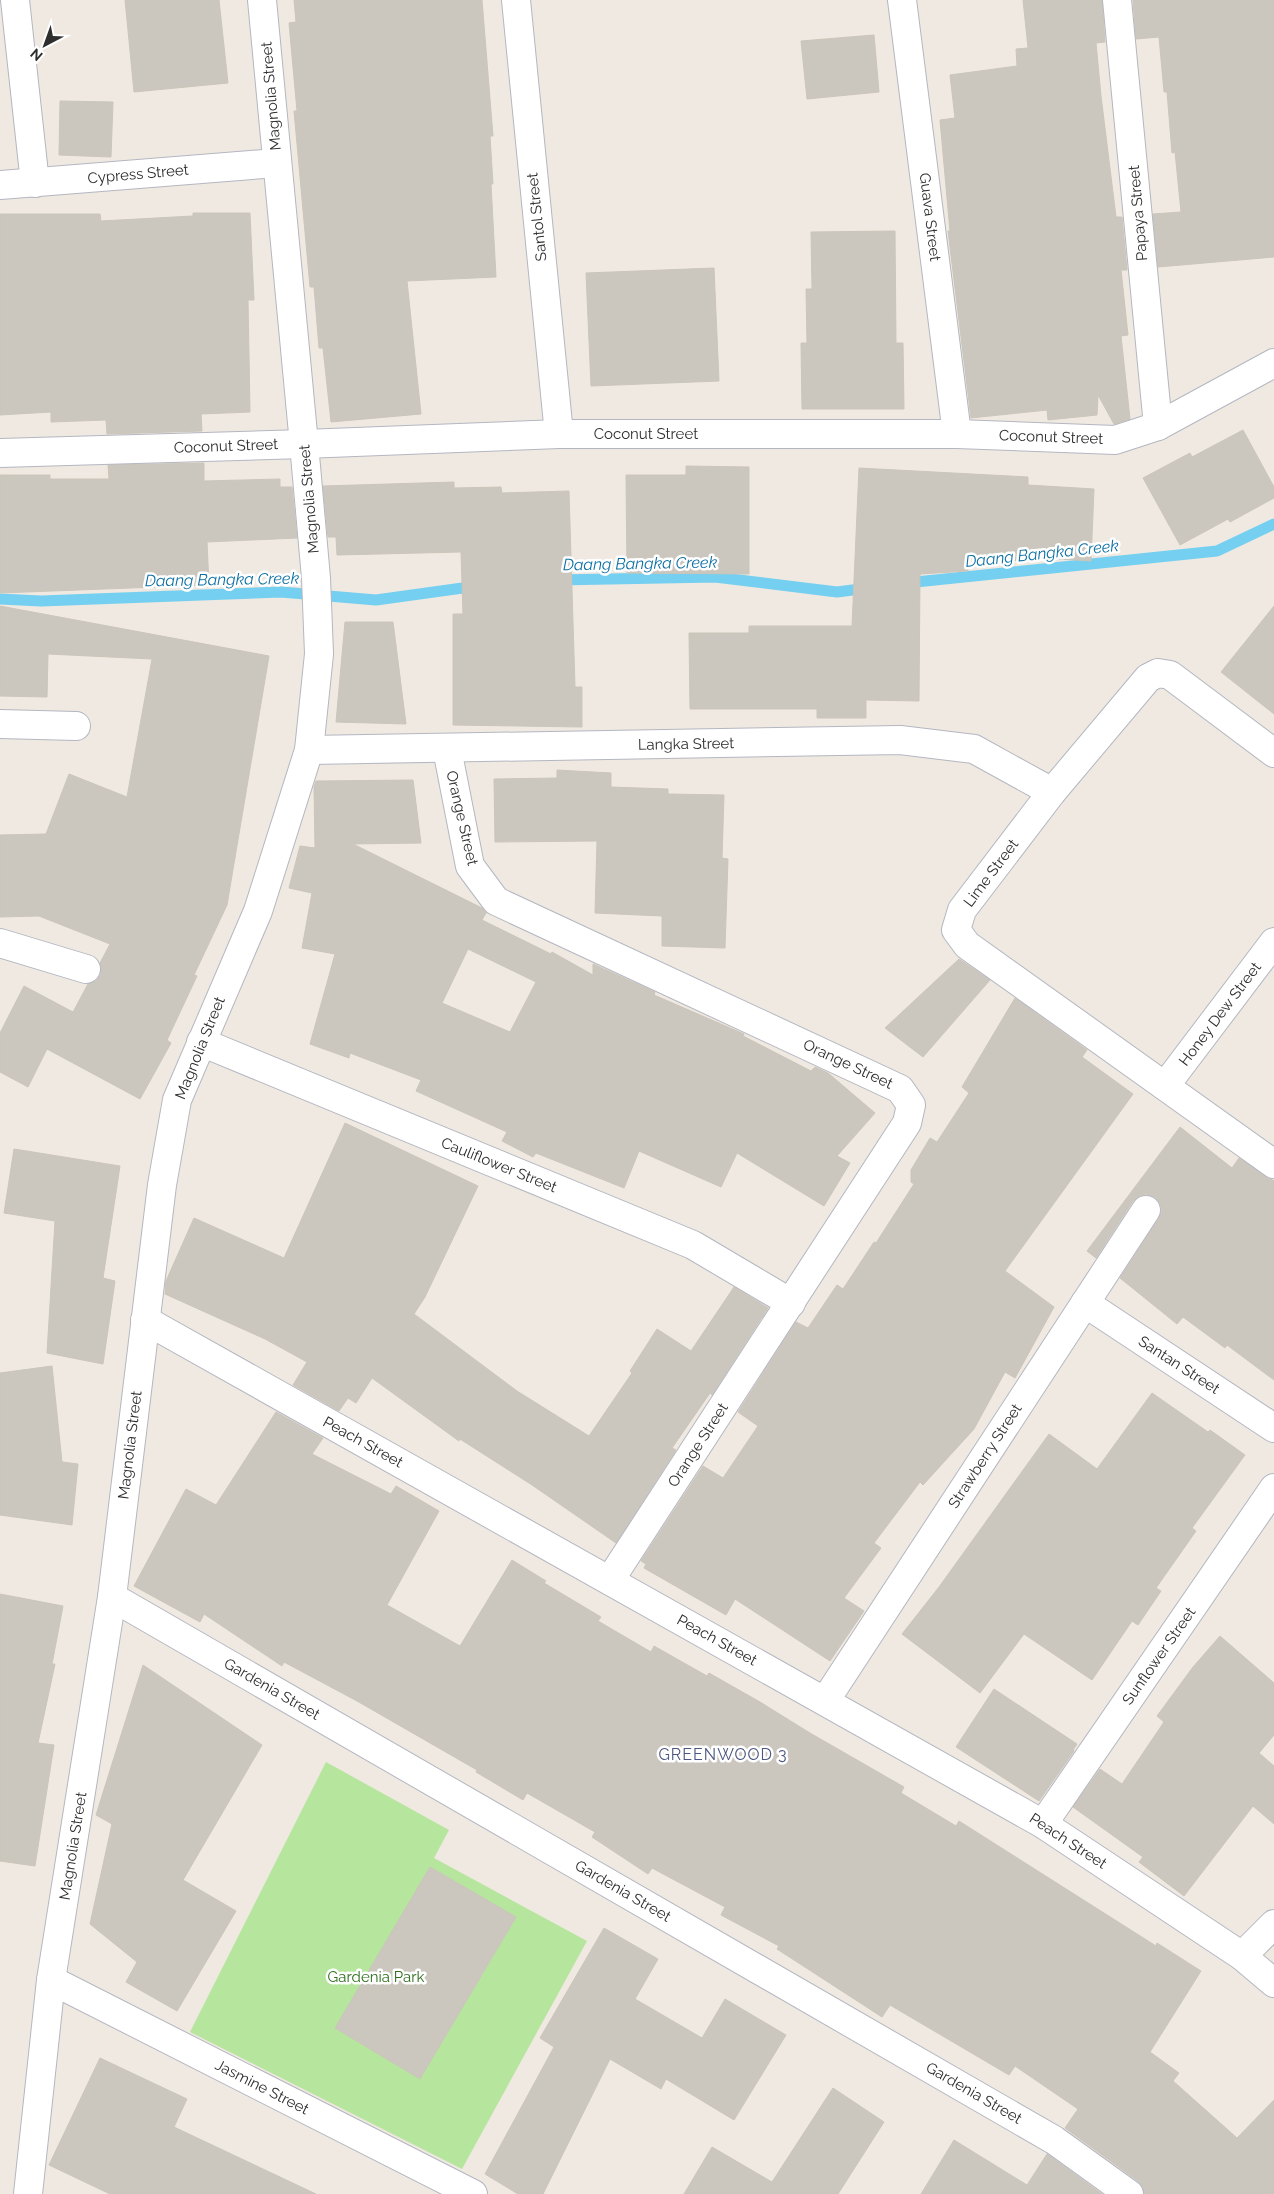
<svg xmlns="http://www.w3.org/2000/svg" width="1274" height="2194" font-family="Raleway,sans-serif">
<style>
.green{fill:#b6e59e}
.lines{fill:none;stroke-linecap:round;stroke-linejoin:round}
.stream{stroke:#75cff0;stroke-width:11}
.building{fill:#cbc7bf;stroke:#cbc5ba;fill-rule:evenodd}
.street-casing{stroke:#b4b7c1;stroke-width:30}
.street{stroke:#fff;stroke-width:28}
.labels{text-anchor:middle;stroke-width:5;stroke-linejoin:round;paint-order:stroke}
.street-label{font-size:15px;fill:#2e2e2e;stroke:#fff}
.park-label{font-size:15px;fill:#2c6e1b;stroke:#fff}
.water-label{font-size:16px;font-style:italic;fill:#0d6fa3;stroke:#fff}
.neighbourhood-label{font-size:16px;letter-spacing:1px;fill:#4d5680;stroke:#fff}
</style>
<rect width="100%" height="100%" fill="#efe9e1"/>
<path class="green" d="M 326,1762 L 449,1830 L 434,1858 L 587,1941 L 462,2169 L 190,2032 Z"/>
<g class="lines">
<g class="stream">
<path d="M 557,580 L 715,577 L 837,592 L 868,588"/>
<path d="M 906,583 L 1217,551 L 1274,524"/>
<path d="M 0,599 L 41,601 L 281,592 L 376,600 L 477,586"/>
</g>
</g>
<g class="building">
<path d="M 125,0 L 219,0 L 228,83 L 134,92 Z"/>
<path d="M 294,0 L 482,0 L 493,136 L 490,136 L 493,184 L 491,184 L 496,277 L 407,281 L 421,414 L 331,422 L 323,348 L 319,348 L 314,287 L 310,287 L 294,111 L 297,111 L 289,23 L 296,22 Z"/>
<path d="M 1023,0 L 1102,0 L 1105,42 L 1096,43 L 1101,96 L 1116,217 L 1122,217 L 1127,270 L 1121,270 L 1128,335 L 1121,336 L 1130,419 L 1114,424 L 1098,395 L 1097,415 L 1048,420 L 1047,410 L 971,418 L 948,231 L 950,231 L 940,120 L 955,118 L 950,75 L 1017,66 L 1016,49 L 1028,48 Z"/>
<path d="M 1133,0 L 1274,0 L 1274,257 L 1158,267 L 1153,214 L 1181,212 L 1175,152 L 1172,153 L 1167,92 L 1164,92 L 1159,37 L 1136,39 Z"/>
<path d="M 874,35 L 879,92 L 807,99 L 801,41 Z"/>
<path d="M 60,101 L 113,102 L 111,157 L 59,155 Z"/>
<path d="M 193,213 L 250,213 L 254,300 L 248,300 L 250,412 L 201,414 L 202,431 L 107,434 L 106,420 L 51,422 L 51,412 L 0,415 L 0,214 L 100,214 L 101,221 L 193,216 Z"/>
<path d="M 895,231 L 896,343 L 903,343 L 904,409 L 802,409 L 801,343 L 807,343 L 806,289 L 812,289 L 811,232 Z"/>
<path d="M 714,268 L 719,381 L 591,386 L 586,273 Z"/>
<path d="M 1243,430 L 1274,487 L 1274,498 L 1230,522 L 1228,519 L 1180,545 L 1143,478 L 1190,453 L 1192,457 Z"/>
<path d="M 204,463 L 204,481 L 280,479 L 280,487 L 292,487 L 297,538 L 207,542 L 209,585 L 0,593 L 0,475 L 50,475 L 50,479 L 109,479 L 108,465 Z"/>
<path d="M 686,466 L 749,467 L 749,574 L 627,573 L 626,475 L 686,475 Z"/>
<path d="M 859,468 L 1028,477 L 1028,485 L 1094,489 L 1091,561 L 1025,557 L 1025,561 L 968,558 L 968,571 L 920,574 L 919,701 L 866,700 L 866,718 L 817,718 L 817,709 L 690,709 L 689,633 L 749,633 L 749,626 L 852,626 Z"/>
<path d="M 454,482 L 454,488 L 501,487 L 502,493 L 569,491 L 575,687 L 582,687 L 582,727 L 453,725 L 453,614 L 463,614 L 461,552 L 337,555 L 336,537 L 328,537 L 323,486 Z"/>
<path d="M 0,606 L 269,656 L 227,905 L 194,975 L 197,976 L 167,1040 L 171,1043 L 140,1099 L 47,1049 L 28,1087 L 0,1072 L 0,1033 L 24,986 L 73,1012 L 88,984 L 96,981 L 101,974 L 100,963 L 110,944 L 39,916 L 0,917 L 0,835 L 46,834 L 69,774 L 127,797 L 152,659 L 48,654 L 47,697 L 0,696 Z"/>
<path d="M 1274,606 L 1274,714 L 1221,672 Z"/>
<path d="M 345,622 L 393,622 L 406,724 L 336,722 Z"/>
<path d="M 557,770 L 611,773 L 611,787 L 668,789 L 668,794 L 724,795 L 722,858 L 728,859 L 725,948 L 662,946 L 662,916 L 595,913 L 597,841 L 495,842 L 494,779 L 557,778 Z"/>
<path d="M 413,780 L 421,843 L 353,844 L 482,908 L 486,913 L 482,920 L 551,954 L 552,952 L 593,975 L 593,964 L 655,992 L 654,995 L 744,1034 L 743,1036 L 811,1071 L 815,1067 L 828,1073 L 875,1113 L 837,1156 L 850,1163 L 824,1206 L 737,1153 L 721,1187 L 639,1151 L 624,1188 L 536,1153 L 533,1157 L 502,1141 L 507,1132 L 416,1091 L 421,1080 L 350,1053 L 349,1058 L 310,1044 L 335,954 L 302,948 L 312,893 L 289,888 L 300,846 L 315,848 L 314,787 L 316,781 ZM 468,949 L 536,982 L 510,1032 L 442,1003 Z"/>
<path d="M 959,959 L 990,980 L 923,1057 L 885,1028 Z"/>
<path d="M 1015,998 L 1087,1050 L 1082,1057 L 1133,1094 L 1005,1271 L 1054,1307 L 1015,1378 L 1005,1372 L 974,1429 L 923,1485 L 920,1482 L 874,1543 L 881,1548 L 844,1598 L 864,1611 L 830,1661 L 735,1599 L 726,1615 L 644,1568 L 646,1564 L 641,1561 L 703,1466 L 723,1478 L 758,1426 L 738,1412 L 796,1322 L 808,1328 L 837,1285 L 843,1289 L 874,1242 L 876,1243 L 914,1184 L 911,1182 L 911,1170 L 930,1138 L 937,1142 L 969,1093 L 962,1087 Z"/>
<path d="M 345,1123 L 478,1186 L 425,1297 L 414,1314 L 517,1391 L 589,1436 L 632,1373 L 630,1371 L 657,1329 L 691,1351 L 734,1287 L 768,1308 L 712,1395 L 710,1393 L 672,1448 L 676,1450 L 616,1543 L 532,1485 L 460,1439 L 459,1441 L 372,1378 L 356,1403 L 348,1398 L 339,1411 L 293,1385 L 307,1362 L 265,1339 L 165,1294 L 166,1281 L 194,1218 L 284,1258 Z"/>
<path d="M 1180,1127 L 1232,1168 L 1239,1158 L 1274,1181 L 1274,1380 L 1227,1345 L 1225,1348 L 1183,1317 L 1177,1324 L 1120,1278 L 1159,1218 L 1162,1210 L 1160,1203 L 1155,1197 L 1146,1194 L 1139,1196 L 1133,1201 L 1096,1258 L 1087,1251 Z"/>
<path d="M 14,1149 L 120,1166 L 103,1278 L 115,1281 L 103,1364 L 47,1353 L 55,1221 L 4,1213 Z"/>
<path d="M 52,1366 L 62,1462 L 78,1464 L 72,1525 L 0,1515 L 0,1373 Z"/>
<path d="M 1152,1393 L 1208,1432 L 1210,1430 L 1245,1455 L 1192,1528 L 1196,1531 L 1156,1588 L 1161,1591 L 1138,1625 L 1132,1621 L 1092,1680 L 1024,1634 L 980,1693 L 902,1634 L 939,1587 L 1049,1434 L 1097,1469 Z"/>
<path d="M 276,1412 L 323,1438 L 312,1454 L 391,1494 L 396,1486 L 439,1511 L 387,1605 L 460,1646 L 512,1560 L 546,1581 L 544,1583 L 601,1617 L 598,1621 L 651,1652 L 654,1646 L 707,1676 L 709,1673 L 760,1702 L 810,1733 L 904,1787 L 901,1793 L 956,1826 L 959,1821 L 1156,1946 L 1157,1943 L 1201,1971 L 1150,2052 L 1179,2073 L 1173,2081 L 1237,2138 L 1274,2100 L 1274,2194 L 1144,2194 L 1143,2187 L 1138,2181 L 1065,2128 L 1078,2109 L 1015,2066 L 1009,2075 L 890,2005 L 882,2017 L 777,1949 L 779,1946 L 721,1915 L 725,1907 L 652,1868 L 648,1874 L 592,1837 L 595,1832 L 527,1793 L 523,1800 L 476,1772 L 477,1770 L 357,1701 L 284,1662 L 282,1666 L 204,1614 L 200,1622 L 134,1586 L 186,1489 L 216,1505 Z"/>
<path d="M 0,1594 L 63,1606 L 52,1664 L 55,1664 L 38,1743 L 54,1745 L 35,1866 L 0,1861 Z"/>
<path d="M 1220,1636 L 1274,1683 L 1274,1735 L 1259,1753 L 1274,1766 L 1274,1824 L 1253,1806 L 1184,1896 L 1139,1862 L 1143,1857 L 1073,1807 L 1100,1769 L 1122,1784 L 1164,1722 L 1157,1716 L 1193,1667 Z"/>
<path d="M 143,1665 L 262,1745 L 183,1880 L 236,1911 L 177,2011 L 126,1982 L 137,1962 L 90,1924 L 112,1824 L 96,1815 Z"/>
<path d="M 994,1689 L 1077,1744 L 1073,1750 L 1074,1751 L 1039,1801 L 956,1747 Z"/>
<path d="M 430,1867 L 516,1917 L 420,2079 L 335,2028 Z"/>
<path d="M 604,1928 L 658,1959 L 635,1999 L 702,2038 L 725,1999 L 786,2035 L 734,2120 L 666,2079 L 661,2089 L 610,2059 L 543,2194 L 518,2194 L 485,2174 L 554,2047 L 540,2038 Z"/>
<path d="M 100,2058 L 187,2099 L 174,2127 L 316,2194 L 110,2194 L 49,2165 Z"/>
<path d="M 833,2088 L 884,2122 L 838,2194 L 684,2194 L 712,2147 L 772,2182 Z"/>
<path d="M 954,2140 L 1027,2185 L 1047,2154 L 1102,2194 L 921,2194 Z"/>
</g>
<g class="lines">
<defs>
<g id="street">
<path d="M 15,0 L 35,183"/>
<path d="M 516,0 L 559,434"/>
<path d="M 902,0 L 957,434"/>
<path d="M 1117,0 L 1158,426"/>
<path d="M 0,185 L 277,163"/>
<path d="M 0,453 L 304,444 L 559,434 L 957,434 L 1115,440 L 1158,426 L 1274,363"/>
<path d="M 0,724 L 76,726"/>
<path d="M 447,749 L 470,866 L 496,901 L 900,1089 L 911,1105 L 907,1123 L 610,1580"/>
<path d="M 309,750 L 900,740 L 974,749 L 1052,792"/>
<path d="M 1274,753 L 1170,675 L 1158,673 L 1148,678 L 1052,792 L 962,910 L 956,930 L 967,945 L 1274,1164"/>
<path d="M 0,943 L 86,969"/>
<path d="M 201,1042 L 693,1245 L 791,1303"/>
<path d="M 1165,1086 L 1274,942"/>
<path d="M 1085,1303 L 1274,1428"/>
<path d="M 145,1320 L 1043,1824 L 1242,1956 L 1274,1983"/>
<path d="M 112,1597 L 1054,2140 L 1129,2194"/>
<path d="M 825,1701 L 1146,1210"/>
<path d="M 1043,1824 L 1274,1488"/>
<path d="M 1242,1956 L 1274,1924"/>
<path d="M 51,1980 L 473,2194"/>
<path d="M 28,2194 L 51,1980 L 112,1597 L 162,1185 L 177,1100 L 258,911 L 309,750 L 319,654 L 316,578 L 304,444 L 262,0"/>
</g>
</defs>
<use href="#street" class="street-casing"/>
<use href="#street" class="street"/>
</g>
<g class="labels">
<g class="street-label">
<text transform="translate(271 96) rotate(-95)" y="5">Magnolia Street</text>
<text transform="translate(138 174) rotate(-5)" y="5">Cypress Street</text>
<text transform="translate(1138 213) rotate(-95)" y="5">Papaya Street</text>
<text transform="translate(537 217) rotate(-96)" y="5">Santol Street</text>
<text transform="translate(930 217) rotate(83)" y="5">Guava Street</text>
<text x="646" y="439">Coconut Street</text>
<text transform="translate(1051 437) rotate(2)" y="5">Coconut Street</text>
<text transform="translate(226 446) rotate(-2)" y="5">Coconut Street</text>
<text transform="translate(309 499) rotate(-95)" y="5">Magnolia Street</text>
<text transform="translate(686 744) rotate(-1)" y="5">Langka Street</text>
<text transform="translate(462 818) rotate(77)" y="5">Orange Street</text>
<text transform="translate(991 873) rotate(-53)" y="5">Lime Street</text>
<text transform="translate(1220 1014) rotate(-53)" y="5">Honey Dew Street</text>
<text transform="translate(200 1048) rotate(-68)" y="5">Magnolia Street</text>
<text transform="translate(848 1064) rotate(25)" y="5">Orange Street</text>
<text transform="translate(499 1165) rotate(22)" y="5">Cauliflower Street</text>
<text transform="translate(1179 1365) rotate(33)" y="5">Santan Street</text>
<text transform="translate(363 1442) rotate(29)" y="5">Peach Street</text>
<text transform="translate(130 1445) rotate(-83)" y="5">Magnolia Street</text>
<text transform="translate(698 1445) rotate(-57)" y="5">Orange Street</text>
<text transform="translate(985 1456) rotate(-57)" y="5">Strawberry Street</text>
<text transform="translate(717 1640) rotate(29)" y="5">Peach Street</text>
<text transform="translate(1159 1656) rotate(-55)" y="5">Sunflower Street</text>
<text transform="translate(272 1689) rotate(30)" y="5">Gardenia Street</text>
<text transform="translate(1068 1841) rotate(33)" y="5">Peach Street</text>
<text transform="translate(73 1846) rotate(-81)" y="5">Magnolia Street</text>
<text transform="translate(623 1891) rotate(30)" y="5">Gardenia Street</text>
<text transform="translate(262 2087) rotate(27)" y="5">Jasmine Street</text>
<text transform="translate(974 2093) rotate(30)" y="5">Gardenia Street</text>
</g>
<g class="park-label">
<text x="376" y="1982">Gardenia Park</text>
</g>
<g class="water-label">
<text transform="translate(1042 553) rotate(-6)" y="6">Daang Bangka Creek</text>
<text transform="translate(640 563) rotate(-1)" y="6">Daang Bangka Creek</text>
<text transform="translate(222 579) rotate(-1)" y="6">Daang Bangka Creek</text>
</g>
<g class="neighbourhood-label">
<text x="723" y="1760">GREENWOOD 3</text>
</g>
</g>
<g transform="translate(45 45) rotate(221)" stroke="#ffffff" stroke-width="4" paint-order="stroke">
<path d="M0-4L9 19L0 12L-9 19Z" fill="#2e2e2e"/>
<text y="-8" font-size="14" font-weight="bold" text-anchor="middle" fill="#2e2e2e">N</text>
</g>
</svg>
